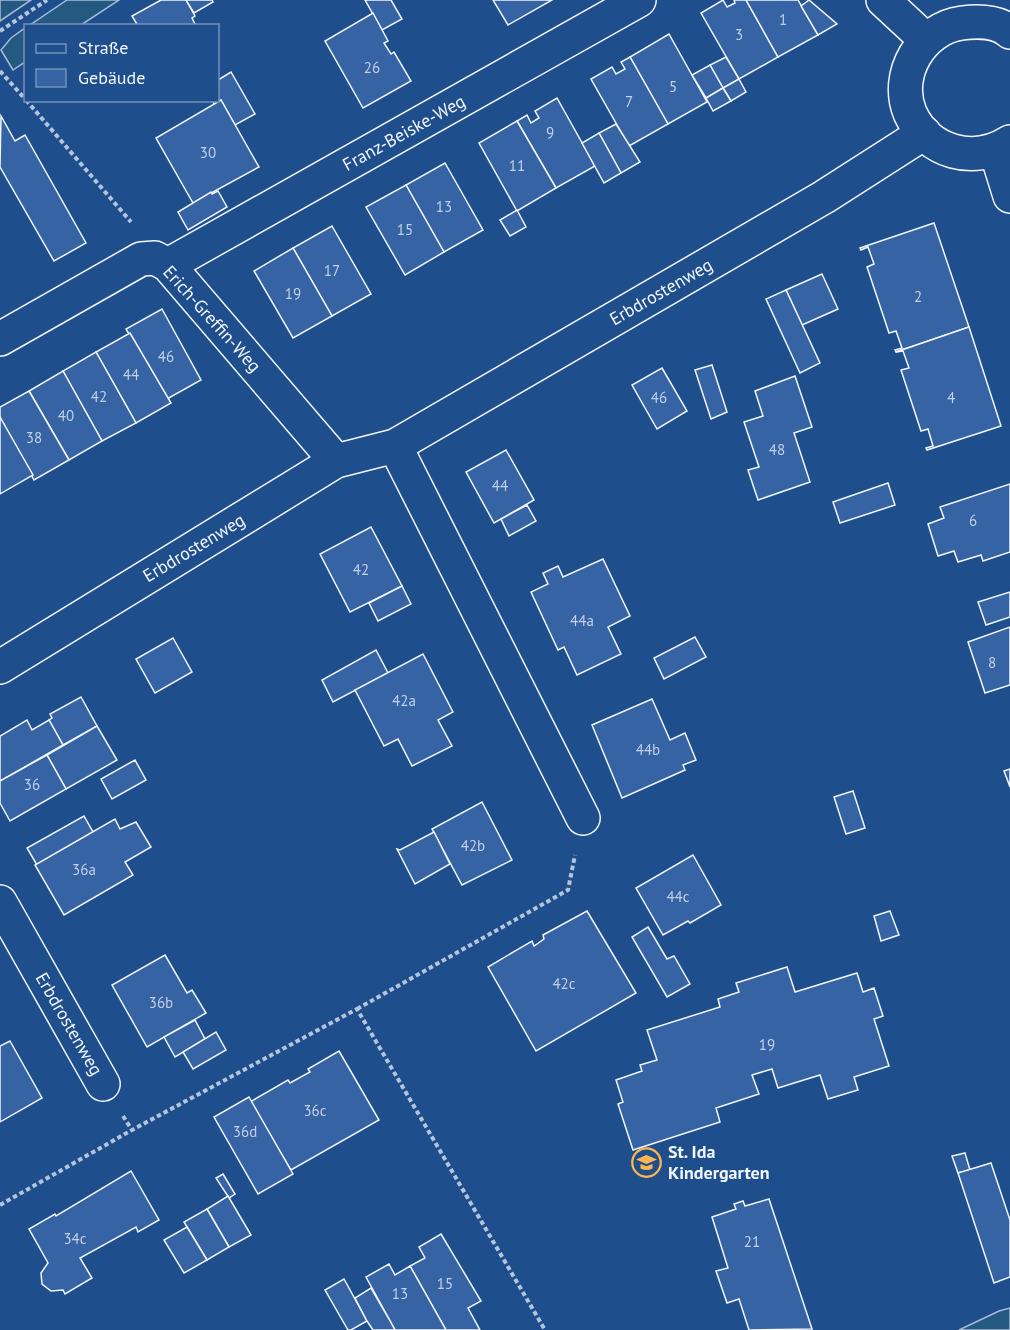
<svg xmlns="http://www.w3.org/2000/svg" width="1010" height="1330" font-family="'PT Sans',sans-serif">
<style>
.green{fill:#245a82;stroke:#a8bbd7;stroke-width:1.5}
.building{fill:#3563a3;stroke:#f2f6ff;stroke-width:1.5}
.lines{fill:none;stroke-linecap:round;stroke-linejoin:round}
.minor-casing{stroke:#f2f6ff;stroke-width:36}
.path{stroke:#b3c4dc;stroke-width:4;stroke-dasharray:4.5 3;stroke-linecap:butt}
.minor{stroke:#1f4e8c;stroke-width:33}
.labels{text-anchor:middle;stroke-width:4.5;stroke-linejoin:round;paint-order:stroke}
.number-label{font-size:15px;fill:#c3d1e8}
.street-label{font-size:18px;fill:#f2f6ff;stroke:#1f4e8c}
.poi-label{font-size:18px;font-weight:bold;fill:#f2f6ff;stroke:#1f4e8c;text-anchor:start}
</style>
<rect width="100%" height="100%" fill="#1f4e8c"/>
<g class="green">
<path d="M 0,0 L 31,0 L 0,21 Z"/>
<path d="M 67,0 L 119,0 L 81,25 L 30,25 Z"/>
<path d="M 25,28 L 25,62 L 13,70 L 1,50 L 11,38 Z"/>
<path d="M 1010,1308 L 1010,1330 L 959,1330 L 999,1311 Z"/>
</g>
<g class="building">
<path d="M 161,0 L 186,0 L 195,16 L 192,18 L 196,26 L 138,26 L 132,16 Z"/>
<path d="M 186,0 L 212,0 L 213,2 L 194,13 Z"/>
<path d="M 365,0 L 391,0 L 402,19 L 382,30 Z"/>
<path d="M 493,0 L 552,0 L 508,25 Z"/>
<path d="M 723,0 L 727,7 L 735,3 L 734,0 L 746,0 L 778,57 L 739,79 L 701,13 Z"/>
<path d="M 746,0 L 798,0 L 818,35 L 778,57 Z"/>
<path d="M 809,0 L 837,24 L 818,35 L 801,6 Z"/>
<path d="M 373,13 L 388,41 L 384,43 L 391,54 L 394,52 L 411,81 L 363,108 L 325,41 Z"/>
<path d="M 669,34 L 707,102 L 668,124 L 630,57 Z"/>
<path d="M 630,57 L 668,124 L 629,146 L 591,79 L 612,67 L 616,74 L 625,69 L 621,62 Z"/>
<path d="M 726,57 L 739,79 L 723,88 L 710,65 Z"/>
<path d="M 710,65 L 723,88 L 706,98 L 692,75 Z"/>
<path d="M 231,72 L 255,114 L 235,125 L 221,100 L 214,104 L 212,100 L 218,100 L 218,80 Z"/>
<path d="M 739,79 L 746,92 L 731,101 L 723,88 Z"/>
<path d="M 723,88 L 731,101 L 713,111 L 706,98 Z"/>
<path d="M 557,98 L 595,166 L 556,188 L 517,121 L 527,115 L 531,123 L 539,118 L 535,111 Z"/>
<path d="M 221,100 L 259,167 L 193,203 L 156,138 Z"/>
<path d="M 1,116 L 15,141 L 25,135 L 86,243 L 54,261 L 0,167 Z"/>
<path d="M 517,121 L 556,188 L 517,211 L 479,143 Z"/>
<path d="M 616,124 L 640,162 L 621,173 L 599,133 Z"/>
<path d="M 599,133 L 621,173 L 604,183 L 582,143 Z"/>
<path d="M 445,163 L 483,230 L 444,252 L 406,185 Z"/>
<path d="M 406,185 L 444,252 L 405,275 L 366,207 Z"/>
<path d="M 218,191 L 227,207 L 188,230 L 178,212 L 211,192 L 212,194 Z"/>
<path d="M 517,210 L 526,227 L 510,236 L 500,220 Z"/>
<path d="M 934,223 L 969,327 L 896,352 L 895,350 L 902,348 L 896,331 L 889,333 L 867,267 L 874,264 L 868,247 L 861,250 L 860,248 Z"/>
<path d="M 332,226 L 371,294 L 332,316 L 293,248 Z"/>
<path d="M 293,248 L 332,316 L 293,338 L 254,271 Z"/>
<path d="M 822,274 L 838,309 L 802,325 L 786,290 Z"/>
<path d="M 786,290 L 820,363 L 800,373 L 766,299 Z"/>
<path d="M 162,309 L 201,380 L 167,399 L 126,329 Z"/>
<path d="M 969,327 L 1001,426 L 927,450 L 926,448 L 933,446 L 928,429 L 921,431 L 901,370 L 909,368 L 903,351 L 896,352 Z"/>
<path d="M 130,333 L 171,403 L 136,423 L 96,352 Z"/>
<path d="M 96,352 L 136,423 L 102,441 L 63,371 Z"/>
<path d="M 712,365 L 727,412 L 711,419 L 695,370 Z"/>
<path d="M 662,368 L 687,411 L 657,429 L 632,385 Z"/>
<path d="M 63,371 L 102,441 L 69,460 L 29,391 Z"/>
<path d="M 795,376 L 812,427 L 794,433 L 810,482 L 758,500 L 748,470 L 759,467 L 744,422 L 763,416 L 755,391 Z"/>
<path d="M 29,391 L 69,460 L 34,480 L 0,417 L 0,407 Z"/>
<path d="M 0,417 L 33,475 L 0,494 Z"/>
<path d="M 506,450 L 534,500 L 494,523 L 466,472 Z"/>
<path d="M 888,483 L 895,505 L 840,523 L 833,502 Z"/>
<path d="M 1010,484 L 1010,552 L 983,561 L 981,555 L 958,562 L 954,551 L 938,556 L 928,524 L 944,518 L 940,507 Z"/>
<path d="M 527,505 L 536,521 L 509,536 L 501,519 Z"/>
<path d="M 371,527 L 402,586 L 350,612 L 320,554 Z"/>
<path d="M 603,559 L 630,616 L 608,627 L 621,654 L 577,675 L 564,647 L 558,650 L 531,592 L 548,584 L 543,573 L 558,566 L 563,577 Z"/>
<path d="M 402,586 L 411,604 L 378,621 L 369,603 Z"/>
<path d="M 1010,592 L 1010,617 L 986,625 L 978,602 Z"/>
<path d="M 1010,627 L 1010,685 L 985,693 L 968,642 Z"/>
<path d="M 695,637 L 706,657 L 664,679 L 654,658 Z"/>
<path d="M 173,638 L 192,672 L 155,693 L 136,659 Z"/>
<path d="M 376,650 L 388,673 L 333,702 L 322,680 Z"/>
<path d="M 423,654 L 453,712 L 438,720 L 452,746 L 412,766 L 398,739 L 384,746 L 355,690 Z"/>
<path d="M 81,697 L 97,726 L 63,745 L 49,720 L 52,718 L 50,714 Z"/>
<path d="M 652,699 L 670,740 L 685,733 L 696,760 L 683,765 L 685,770 L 622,798 L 592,725 Z"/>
<path d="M 27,720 L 32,730 L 49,720 L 63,745 L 0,781 L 0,736 Z"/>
<path d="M 97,726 L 117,760 L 66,789 L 47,755 Z"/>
<path d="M 47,755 L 66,789 L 10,821 L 0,803 L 0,781 Z"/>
<path d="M 135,760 L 146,780 L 112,799 L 101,779 Z"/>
<path d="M 1010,769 L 1010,787 L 1004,771 Z"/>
<path d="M 853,791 L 865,828 L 846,834 L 834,797 Z"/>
<path d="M 482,802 L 512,860 L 462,885 L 432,829 Z"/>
<path d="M 84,816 L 93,832 L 37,865 L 27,848 Z"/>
<path d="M 115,819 L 120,829 L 136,822 L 151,847 L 125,862 L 133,875 L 64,915 L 35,865 Z"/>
<path d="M 434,832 L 450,864 L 415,884 L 397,849 L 400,850 Z"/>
<path d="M 693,855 L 721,905 L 690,923 L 688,921 L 663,935 L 636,888 Z"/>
<path d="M 587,911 L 636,993 L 536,1051 L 488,967 L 532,941 L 534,946 L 544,939 L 543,935 Z"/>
<path d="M 890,911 L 899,935 L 881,941 L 874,916 Z"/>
<path d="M 648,927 L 667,959 L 674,956 L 690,984 L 667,997 L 632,937 Z"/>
<path d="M 165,955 L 187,993 L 192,990 L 206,1013 L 147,1047 L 112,985 Z"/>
<path d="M 787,967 L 795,992 L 857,973 L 863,992 L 874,988 L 883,1016 L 874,1019 L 889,1066 L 854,1077 L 858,1090 L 828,1099 L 820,1075 L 778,1088 L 772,1069 L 752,1075 L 759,1094 L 716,1108 L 720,1122 L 633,1150 L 618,1104 L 623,1102 L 616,1080 L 642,1071 L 640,1065 L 657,1060 L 647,1030 L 720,1007 L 718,999 L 739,992 L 736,983 Z"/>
<path d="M 195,1020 L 205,1039 L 175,1057 L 164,1037 Z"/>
<path d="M 216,1032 L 226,1050 L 193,1069 L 183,1052 Z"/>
<path d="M 10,1041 L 42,1098 L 0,1122 L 0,1046 Z"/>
<path d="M 339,1051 L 379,1120 L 291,1170 L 250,1102 L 288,1080 L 290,1083 L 310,1072 L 308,1069 Z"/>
<path d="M 249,1097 L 293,1174 L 258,1194 L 214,1117 Z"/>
<path d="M 965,1153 L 970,1170 L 958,1173 L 952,1156 Z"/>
<path d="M 991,1163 L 1010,1220 L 1010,1277 L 994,1283 L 958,1173 Z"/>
<path d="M 131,1171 L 159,1220 L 138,1232 L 136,1227 L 80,1258 L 92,1278 L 65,1294 L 63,1290 L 51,1291 L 42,1284 L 41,1273 L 48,1263 L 29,1229 L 55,1214 L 56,1216 Z"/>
<path d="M 223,1174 L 235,1194 L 229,1198 L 216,1178 Z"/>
<path d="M 228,1196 L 251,1235 L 229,1247 L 207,1209 Z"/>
<path d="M 769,1199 L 812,1329 L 749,1330 L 739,1299 L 727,1303 L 716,1271 L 728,1268 L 712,1217 L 736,1209 L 734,1204 L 743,1201 L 745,1206 Z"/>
<path d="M 207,1209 L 229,1247 L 207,1260 L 184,1222 Z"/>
<path d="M 187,1227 L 207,1260 L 184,1273 L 164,1240 Z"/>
<path d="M 441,1234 L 481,1301 L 468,1308 L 480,1330 L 446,1330 L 410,1266 L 425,1258 L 419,1247 Z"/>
<path d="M 389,1264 L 395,1275 L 410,1266 L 446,1330 L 395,1330 L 366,1277 Z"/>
<path d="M 344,1279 L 367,1321 L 351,1330 L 348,1330 L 325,1290 Z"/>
<path d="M 371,1288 L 389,1319 L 395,1330 L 373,1330 L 367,1321 L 355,1298 Z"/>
</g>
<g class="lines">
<defs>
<g id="minor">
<path d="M 883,0 L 925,39"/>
<path d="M 1010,32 C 998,21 977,21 962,23 C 922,28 894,74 910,113 C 928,153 974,165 1010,142"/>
<path d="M 996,151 L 1010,196"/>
<path d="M 168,265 L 639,0"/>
<path d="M 0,339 L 141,259 L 155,258 L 168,265 L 336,461"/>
<path d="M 395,446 L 583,818"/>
<path d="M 0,667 L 336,461 L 395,446 L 824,197 L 924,133"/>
<path d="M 0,902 L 103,1084"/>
</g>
</defs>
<use href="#minor" class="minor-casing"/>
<g class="path">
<path d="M 0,31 L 47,0"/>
<path d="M 0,71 L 26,100"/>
<path d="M 26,100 L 131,222"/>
<path d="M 357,1009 L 568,890 L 575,855"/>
<path d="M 123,1116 L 132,1130 L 357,1009 L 545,1330"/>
<path d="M 0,1205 L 132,1130"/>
</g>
<use href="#minor" class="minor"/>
</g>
<defs>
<symbol id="school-ring" viewBox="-11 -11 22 22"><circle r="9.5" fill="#1f4e8c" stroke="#ffb74d" stroke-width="1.5"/><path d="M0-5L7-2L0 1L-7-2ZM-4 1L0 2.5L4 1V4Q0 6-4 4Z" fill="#ffb74d"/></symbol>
</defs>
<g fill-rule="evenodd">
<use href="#school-ring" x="630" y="1146" width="33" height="33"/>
</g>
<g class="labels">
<g class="number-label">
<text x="783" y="25">1</text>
<text x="739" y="40">3</text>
<text x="372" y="73">26</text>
<text x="673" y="92">5</text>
<text x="629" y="107">7</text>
<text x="550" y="138">9</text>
<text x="208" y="158">30</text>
<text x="517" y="171">11</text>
<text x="444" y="212">13</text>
<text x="405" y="235">15</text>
<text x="332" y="276">17</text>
<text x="293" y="299">19</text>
<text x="918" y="302">2</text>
<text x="166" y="362">46</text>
<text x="131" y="380">44</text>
<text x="99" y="402">42</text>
<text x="659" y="403">46</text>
<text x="951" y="403">4</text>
<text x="66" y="421">40</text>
<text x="34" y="443">38</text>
<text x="777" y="455">48</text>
<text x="500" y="491">44</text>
<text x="973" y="526">6</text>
<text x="361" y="575">42</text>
<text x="582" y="626">44a</text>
<text x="992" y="668">8</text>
<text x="404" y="706">42a</text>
<text x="648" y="755">44b</text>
<text x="32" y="790">36</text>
<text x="473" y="851">42b</text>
<text x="84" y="875">36a</text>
<text x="678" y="902">44c</text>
<text x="564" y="989">42c</text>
<text x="161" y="1008">36b</text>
<text x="767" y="1050">19</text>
<text x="315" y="1116">36c</text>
<text x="245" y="1137">36d</text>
<text x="75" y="1244">34c</text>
<text x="752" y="1247">21</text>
<text x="445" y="1289">15</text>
<text x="400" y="1299">13</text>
</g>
<g class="street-label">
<text transform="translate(404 133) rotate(-29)" y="6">Franz-Beiske-Weg</text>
<text transform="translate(661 292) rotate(-30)" y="6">Erbdrostenweg</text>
<text transform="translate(212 319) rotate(48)" y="6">Erich-Greffin-Weg</text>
<text transform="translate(194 548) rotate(-31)" y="6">Erbdrostenweg</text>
<text transform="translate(69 1024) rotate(60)" y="6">Erbdrostenweg</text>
</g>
<g class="poi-label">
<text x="668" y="1158">St. Ida<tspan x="668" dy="21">Kindergarten</tspan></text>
</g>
</g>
<rect x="24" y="24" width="195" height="78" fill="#1f4e8c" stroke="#7391ba" stroke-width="1.5"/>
<rect x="36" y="44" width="30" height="9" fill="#1f4e8c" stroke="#7391ba" stroke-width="1.5"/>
<text x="78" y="54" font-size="18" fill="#f2f6ff">Straße</text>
<rect x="36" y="69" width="30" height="18" fill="#3563a3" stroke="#7391ba" stroke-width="1.5"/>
<text x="78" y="84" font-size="18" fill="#f2f6ff">Gebäude</text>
</svg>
